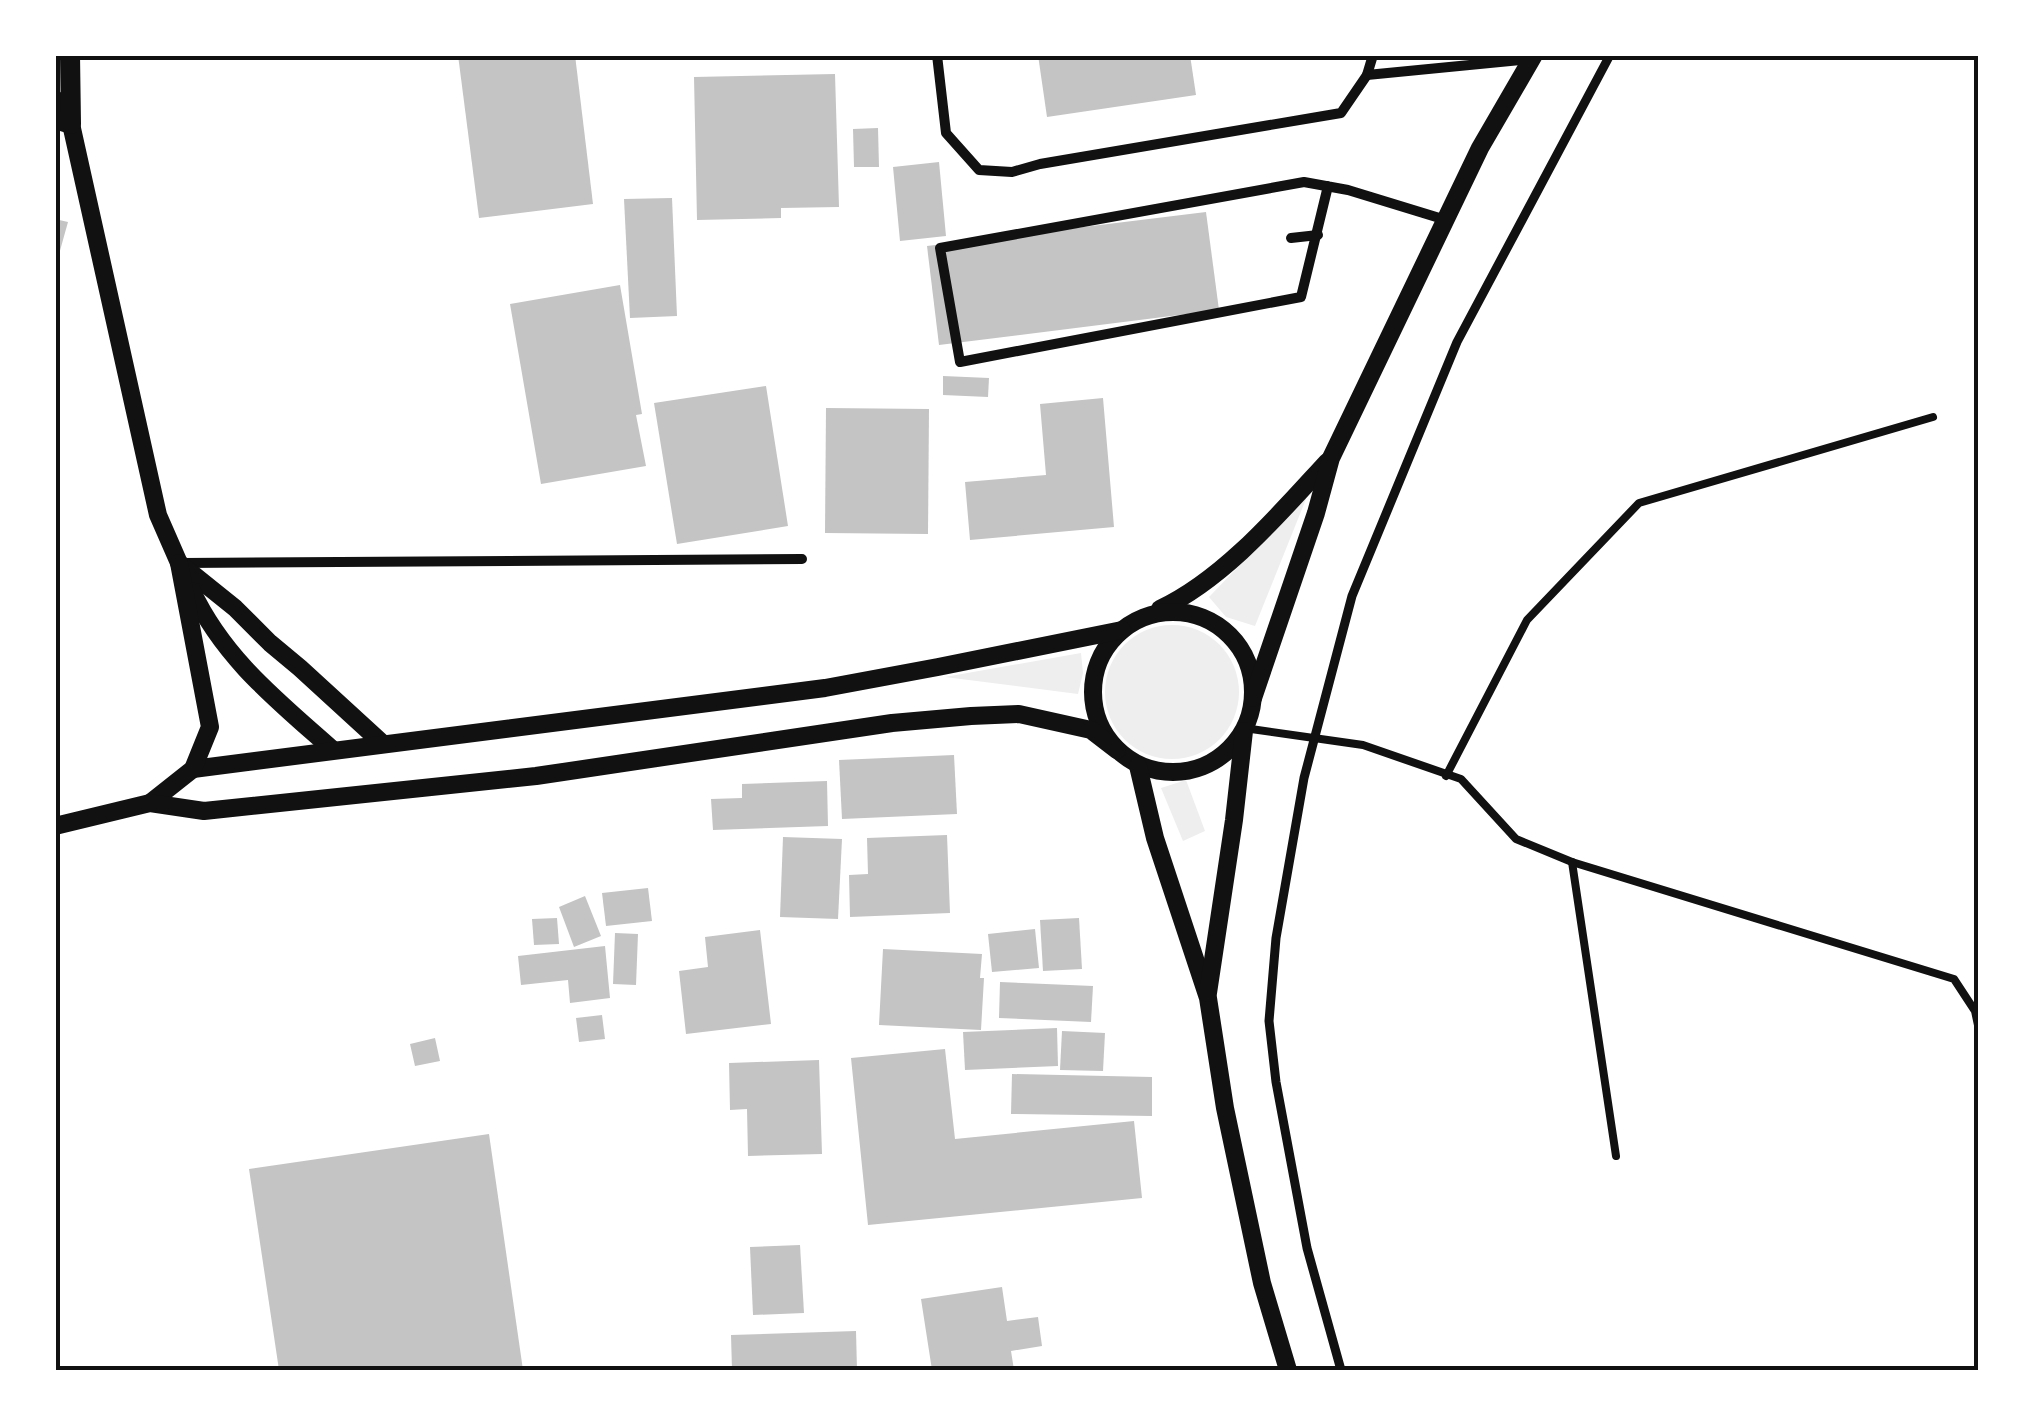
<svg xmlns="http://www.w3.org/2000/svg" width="2034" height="1425" font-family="'Source Sans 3',sans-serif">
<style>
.green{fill:#eee}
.building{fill:#c4c4c4}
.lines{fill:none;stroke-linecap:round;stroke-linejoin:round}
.service{stroke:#111;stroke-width:8}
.pedestrian{stroke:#111;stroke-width:9}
.minor{stroke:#111;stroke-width:10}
.tertiary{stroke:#111;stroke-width:18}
.secondary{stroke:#111;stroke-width:20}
.neatline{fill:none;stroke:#111;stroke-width:4}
</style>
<rect width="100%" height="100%" fill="#fff"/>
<g class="green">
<path d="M 1308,494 L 1255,626 L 1226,617 L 1209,597 Z"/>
<circle cx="1172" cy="692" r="67"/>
<path d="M 1081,653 L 1083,673 L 1078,694 L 945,677 Z"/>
<path d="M 1186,780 L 1205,831 L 1183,841 L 1161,788 Z"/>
</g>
<g class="building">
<path d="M 458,55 L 575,55 L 593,204 L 479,218 Z"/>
<path d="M 1038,55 L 1190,55 L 1196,95 L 1047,117 Z"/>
<path d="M 835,74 L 839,207 L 781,208 L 781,218 L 697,220 L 694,77 Z"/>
<path d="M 878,128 L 879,167 L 854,167 L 853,129 Z"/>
<path d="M 939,162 L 946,236 L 900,241 L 893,167 Z"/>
<path d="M 672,198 L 677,316 L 630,318 L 624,199 Z"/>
<path d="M 1206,212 L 1219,310 L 939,345 L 927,246 Z"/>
<path d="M 55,219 L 68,222 L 56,265 L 55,265 Z"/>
<path d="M 620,285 L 642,414 L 636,415 L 646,466 L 541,484 L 510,304 Z"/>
<path d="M 943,376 L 989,378 L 988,397 L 943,395 Z"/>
<path d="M 766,386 L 788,526 L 677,544 L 654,403 Z"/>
<path d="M 1103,398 L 1114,527 L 970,540 L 965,482 L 1046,475 L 1040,404 Z"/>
<path d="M 826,408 L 929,409 L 928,534 L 825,533 Z"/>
<path d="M 954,755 L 957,814 L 842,819 L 839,760 Z"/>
<path d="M 827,781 L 828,826 L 713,830 L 711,799 L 742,798 L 742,784 Z"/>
<path d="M 947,835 L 950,913 L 850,917 L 849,875 L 868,874 L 867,838 Z"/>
<path d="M 783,837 L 842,839 L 838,919 L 780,917 Z"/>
<path d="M 648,888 L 652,921 L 606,926 L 602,893 Z"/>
<path d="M 585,896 L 601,936 L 574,947 L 559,907 Z"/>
<path d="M 557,918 L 559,944 L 534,945 L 532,919 Z"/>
<path d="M 1079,918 L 1082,969 L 1043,971 L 1040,920 Z"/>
<path d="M 1035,929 L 1039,968 L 992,972 L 988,934 Z"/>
<path d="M 760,930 L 771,1024 L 686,1034 L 679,971 L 708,967 L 705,937 Z"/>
<path d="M 615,933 L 638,934 L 636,985 L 613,984 Z"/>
<path d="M 605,946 L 610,998 L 570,1003 L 568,980 L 521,985 L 518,956 Z"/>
<path d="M 883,949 L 982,954 L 980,978 L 984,978 L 981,1030 L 879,1025 Z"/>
<path d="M 1000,982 L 1093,986 L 1091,1022 L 999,1018 Z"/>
<path d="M 602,1015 L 605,1039 L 579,1042 L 576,1018 Z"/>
<path d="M 1057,1028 L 1058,1066 L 965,1070 L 963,1032 Z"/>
<path d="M 1062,1031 L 1105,1033 L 1103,1071 L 1060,1070 Z"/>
<path d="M 435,1038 L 440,1061 L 415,1066 L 410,1044 Z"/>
<path d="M 945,1049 L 955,1139 L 1134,1121 L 1142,1198 L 868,1225 L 851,1058 Z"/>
<path d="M 819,1060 L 822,1154 L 748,1156 L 747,1109 L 730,1110 L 729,1063 Z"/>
<path d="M 1012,1074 L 1152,1077 L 1152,1116 L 1011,1114 Z"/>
<path d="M 489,1134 L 523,1370 L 279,1370 L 249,1169 Z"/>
<path d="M 800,1245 L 804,1313 L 753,1315 L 750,1247 Z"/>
<path d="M 1002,1287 L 1007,1321 L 1038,1317 L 1042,1346 L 1011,1351 L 1014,1370 L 932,1370 L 921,1299 Z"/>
<path d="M 856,1331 L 857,1370 L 732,1370 L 731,1335 Z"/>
</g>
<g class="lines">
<g class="service">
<path d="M 1244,728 L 1363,745 L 1461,779 L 1516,839 L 1572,862 L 1954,979 L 1975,1011 L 1979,1030"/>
<path d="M 1446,776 L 1527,620 L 1639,503 L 1933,417"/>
<path d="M 1572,862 L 1616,1156"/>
</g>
<path class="pedestrian" d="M 1341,1370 L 1307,1248 L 1276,1082 L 1269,1021 L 1276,938 L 1304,778 L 1352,596 L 1457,342 L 1610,55"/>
<g class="minor">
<path d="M 937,55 L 946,133 L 979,170 L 1012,172 L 1040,164 L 1341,113 L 1367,75 L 1373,55"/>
<path d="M 1367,75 L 1531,59"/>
<path d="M 1328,186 L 1301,297 L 960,362 L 940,248 L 1304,182 L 1348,190 L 1446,220"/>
<path d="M 1291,238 L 1318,235"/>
<path d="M 183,563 L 802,559"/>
</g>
<g class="tertiary">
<path d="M 55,99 L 71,124 L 158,515 L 179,563 L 235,608 L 270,643 L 300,668 L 383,744"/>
<path d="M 192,591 C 224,659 278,701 333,750"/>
<path d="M 1160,609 C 1224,579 1280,513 1327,462"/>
<circle cx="1173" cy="692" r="80"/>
<path d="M 1253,698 L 1316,513 L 1331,458 L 1480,148 L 1534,55"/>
<path d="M 1138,766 L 1155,838 L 1208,998 L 1225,1108 L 1262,1283 L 1288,1370"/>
<path d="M 193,769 L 825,688 L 938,667 L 1122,630"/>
<path d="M 150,803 L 193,769 L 210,727 L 179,563"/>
<path d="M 55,826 L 150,803 L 204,811 L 536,776 L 892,723 L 971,716 L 1019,714 L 1091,730 L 1117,750"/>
<path d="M 1208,993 L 1234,820 L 1244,731"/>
</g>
<path class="secondary" d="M 55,119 L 71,124 L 70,55"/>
</g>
<rect width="2034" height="1425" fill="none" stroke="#ffffff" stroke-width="115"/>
<rect x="58" y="58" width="1918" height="1310" class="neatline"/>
</svg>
